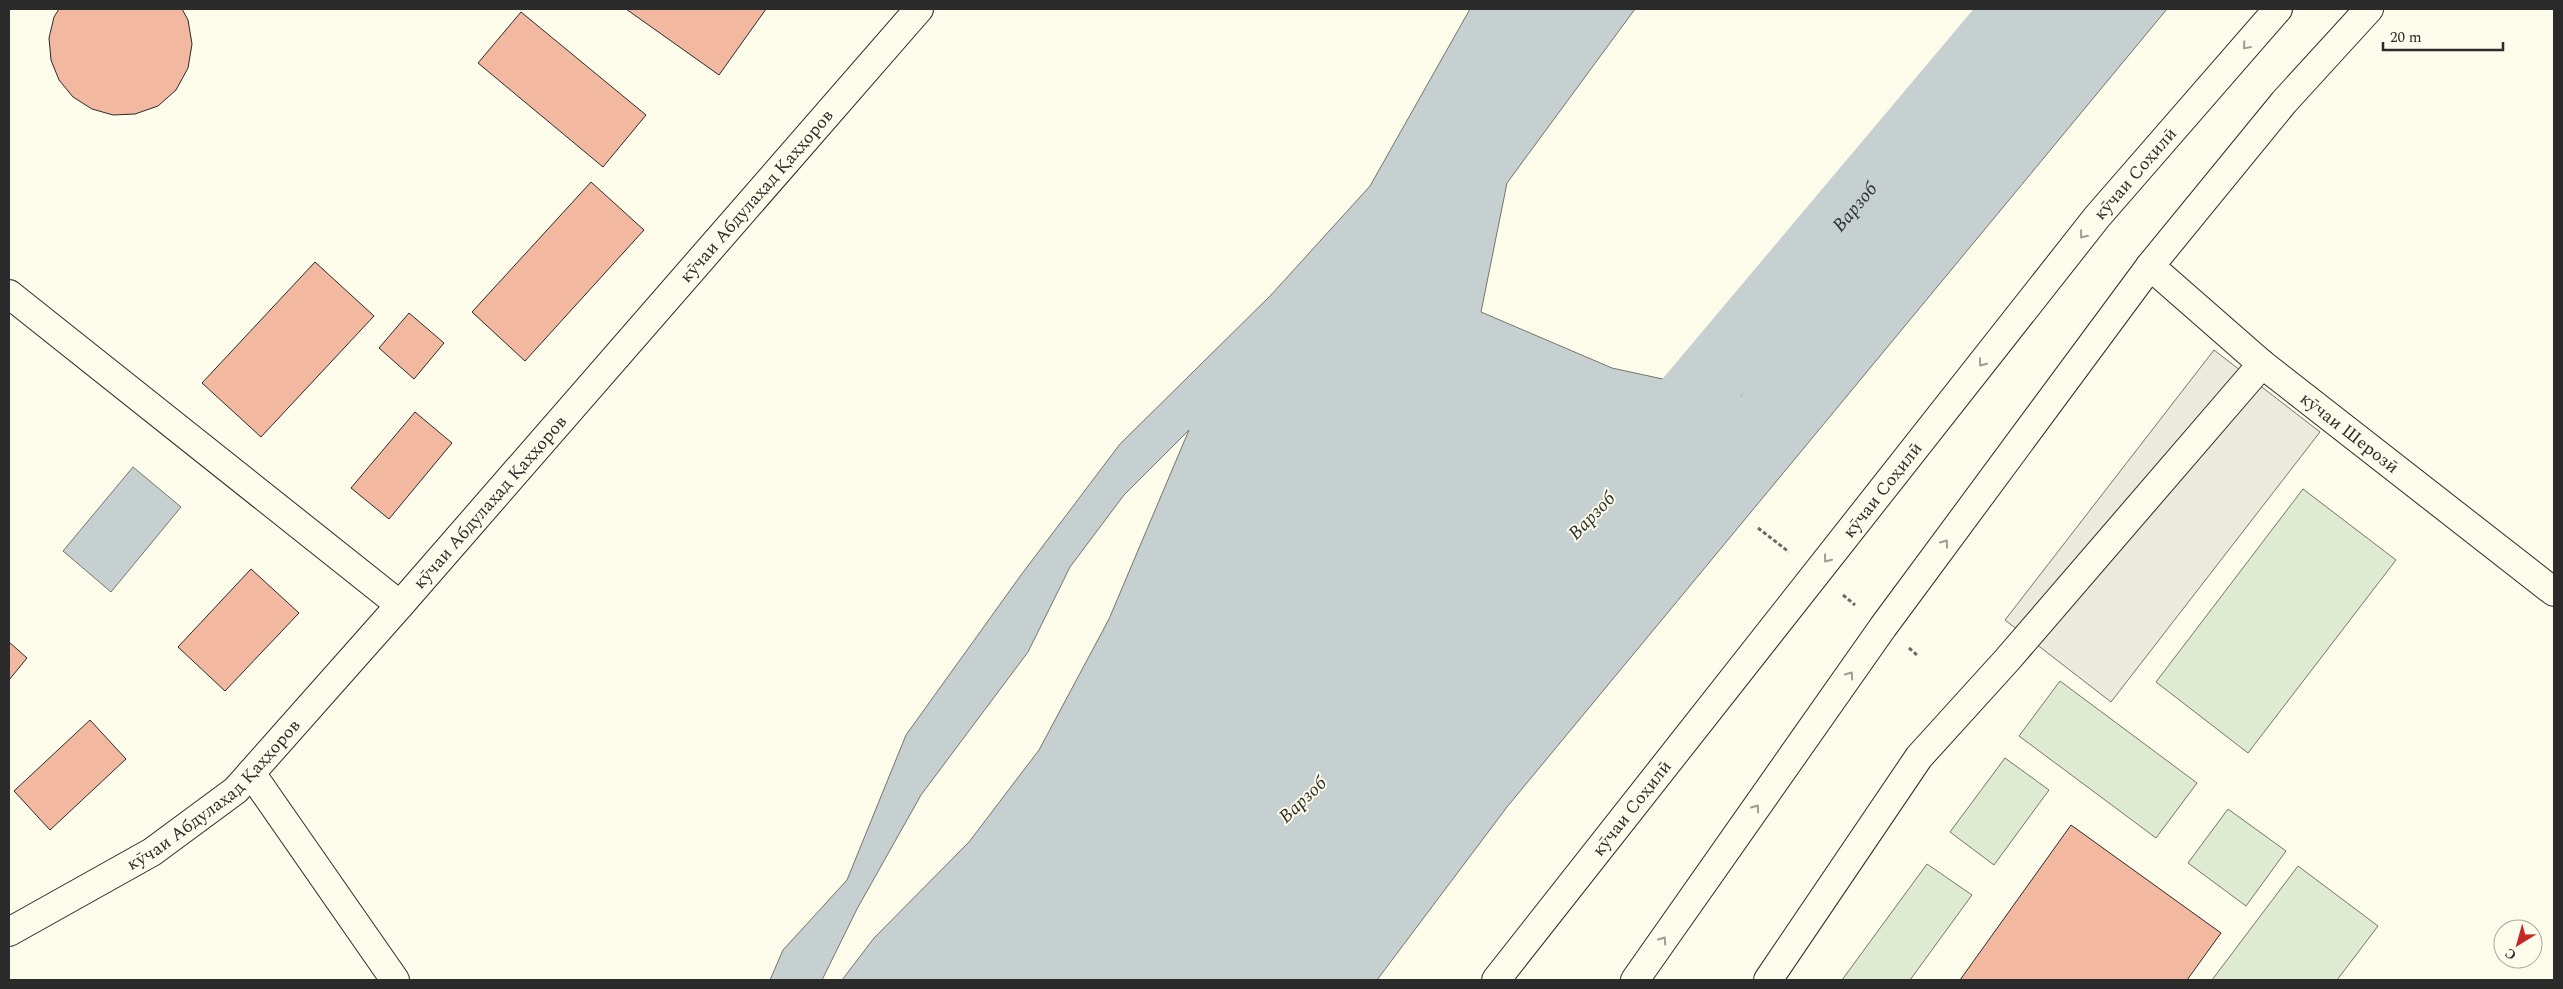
<svg xmlns="http://www.w3.org/2000/svg" width="2563" height="989" font-family="Spectral,serif">
<style>
.green{fill:#deebd1;stroke:#74746e}
.parking{fill:#eceadb;stroke:#74746e}
.water{fill:#c7d0d0;stroke:#74746e}
.lines{fill:none;stroke-linecap:round;stroke-linejoin:round}
.river{stroke:#c7d0d0;stroke-width:71}
.building{fill:#f2b8a0;stroke:#2b2b2b}
.minor-casing{stroke:#2b2b2b;stroke-width:30}
.major-casing{stroke:#2b2b2b;stroke-width:30}
.path{stroke:#6a6964;stroke-width:3;stroke-dasharray:4 2.5;stroke-linecap:butt}
.minor{stroke:#fdfbea;stroke-width:28}
.major{stroke:#fdfbea;stroke-width:28}
.oneway{stroke:#9e9d94}
.labels{text-anchor:middle;stroke-width:4;stroke-linejoin:round;paint-order:stroke}
.street-label{font-size:18px;fill:#2b2b2b;stroke:#fdfbea}
.water-label{font-size:19px;font-style:italic;fill:#2b2b2b;stroke:#fdfbea}
</style>
<rect width="100%" height="100%" fill="#fdfbea"/>
<g class="green">
<path d="M 2303,489 L 2396,560 L 2248,753 L 2156,682 Z"/>
<path d="M 2060,681 L 2197,783 L 2156,838 L 2019,736 Z"/>
<path d="M 2005,758 L 2049,790 L 1994,865 L 1950,832 Z"/>
<path d="M 2228,809 L 2286,851 L 2246,906 L 2188,863 Z"/>
<path d="M 1927,864 L 1972,895 L 1910,980 L 1842,980 Z"/>
<path d="M 2298,866 L 2378,926 L 2337,980 L 2212,980 Z"/>
</g>
<path class="parking" d="M 2214,350 L 2320,432 L 2111,702 L 2005,620 Z"/>
<g class="water">
<path d="M 1470,9 L 1635,9 L 1507,183 L 1481,312 L 1612,368 L 1741,396 L 1785,310 L 1906,115 L 1990,9 L 2167,9 L 1507,807 L 1377,980 L 842,980 L 874,938 L 969,842 L 1039,750 L 1109,619 L 1189,430 L 1124,495 L 1070,567 L 1028,652 L 921,795 L 857,909 L 822,980 L 770,980 L 783,950 L 847,880 L 906,735 L 1021,575 L 1120,444 L 1271,295 L 1370,186 Z"/>
<path d="M 133,467 L 181,507 L 111,592 L 63,551 Z"/>
</g>
<g class="lines">
<path class="river" id="s1" d="M 1639,462 L 2020,9"/>
</g>
<g class="building">
<path d="M 59,9 L 182,9 L 188,20 L 192,44 L 188,68 L 176,90 L 158,106 L 135,114 L 113,115 L 92,109 L 73,97 L 59,80 L 51,60 L 49,38 L 54,17 Z"/>
<path d="M 626,9 L 766,9 L 719,75 Z"/>
<path d="M 521,12 L 646,115 L 603,167 L 478,63 Z"/>
<path d="M 591,182 L 644,230 L 525,361 L 472,312 Z"/>
<path d="M 315,262 L 374,316 L 261,437 L 202,383 Z"/>
<path d="M 409,313 L 444,343 L 414,379 L 379,348 Z"/>
<path d="M 415,412 L 452,443 L 389,519 L 351,488 Z"/>
<path d="M 251,569 L 299,613 L 225,691 L 178,647 Z"/>
<path d="M 9,642 L 27,658 L 9,680 Z"/>
<path d="M 90,720 L 126,759 L 50,830 L 14,791 Z"/>
<path d="M 2071,825 L 2221,933 L 2187,980 L 1960,980 Z"/>
</g>
<g class="lines">
<defs>
<g id="minor">
<path id="s2" d="M 2150,266 L 2262,364 L 2554,592"/>
<path d="M 9,294 L 400,605"/>
<path d="M 251,773 L 395,980"/>
<path d="M 1768,980 L 1919,757 L 2007,660 L 2262,364"/>
</g>
<g id="major">
<path id="s3" d="M 9,932 L 152,852 L 236,790 L 400,605 L 919,9"/>
<path id="s4" d="M 1496,980 L 2097,217 L 2278,9"/>
<path d="M 1635,980 L 1883,627 L 2150,266 L 2284,102 L 2369,9"/>
</g>
</defs>
<use href="#minor" class="minor-casing"/>
<use href="#major" class="major-casing"/>
<g class="path">
<path d="M 1758,528 L 1789,552"/>
<path d="M 1843,595 L 1855,605"/>
<path d="M 1909,648 L 1917,655"/>
</g>
<use href="#minor" class="minor"/>
<use href="#major" class="major"/>
</g>
<defs><path id="oneway-chevron" d="M-2-3.5L2.5 0L-2 3.5" fill="none" stroke-width="1.6" stroke-linecap="round" stroke-linejoin="round" transform="scale(1.25)"/></defs>
<g class="oneway">
<use href="#oneway-chevron" transform="translate(2246 46) rotate(131)"/>
<use href="#oneway-chevron" transform="translate(2083 235) rotate(128)"/>
<use href="#oneway-chevron" transform="translate(1982 363) rotate(128)"/>
<use href="#oneway-chevron" transform="translate(1945 543) rotate(-54)"/>
<use href="#oneway-chevron" transform="translate(1827 559) rotate(128)"/>
<use href="#oneway-chevron" transform="translate(1850 675) rotate(-55)"/>
<use href="#oneway-chevron" transform="translate(1756 808) rotate(-55)"/>
<use href="#oneway-chevron" transform="translate(1663 940) rotate(-55)"/>
</g>
<g class="labels">
<g class="street-label">
<text dy="6" stroke="none"><textPath href="#s4" startOffset="1029">кӯчаи Соҳилӣ</textPath></text>
<text dy="6" stroke="none"><textPath href="#s3" startOffset="1058">кӯчаи Абдулаҳад Қаҳҳоров</textPath></text>
<text dy="6" stroke="none"><textPath href="#s2" startOffset="260">кӯчаи Шерозӣ</textPath></text>
<text dy="6" stroke="none"><textPath href="#s4" startOffset="624">кӯчаи Соҳилӣ</textPath></text>
<text dy="6" stroke="none"><textPath href="#s3" startOffset="652">кӯчаи Абдулаҳад Қаҳҳоров</textPath></text>
<text dy="6" stroke="none"><textPath href="#s3" startOffset="248">кӯчаи Абдулаҳад Қаҳҳоров</textPath></text>
<text dy="6" stroke="none"><textPath href="#s4" startOffset="219">кӯчаи Соҳилӣ</textPath></text>
</g>
<g class="water-label">
<text dy="7" stroke="none"><textPath href="#s1" startOffset="334">Варзоб</textPath></text>
<text transform="translate(1591 515) rotate(-46)" y="7">Варзоб</text>
<text transform="translate(1302 799) rotate(-44)" y="7">Варзоб</text>
</g>
</g>
<rect width="2563" height="989" fill="none" stroke="#2b2b2b" stroke-width="20"/>
<g transform="translate(2518 944) rotate(217)"><circle r="24" fill="#fdfbea" stroke="#a9a89e"/>
<path d="M0-4L9 19L0 12L-9 19Z" fill="#c62828"/>
<text y="-8" font-size="14" font-weight="bold" text-anchor="middle" fill="#2b2b2b">С</text>
</g>
<path d="M2383 42v8h120v-8" fill="none" stroke="#2b2b2b" stroke-width="2.5"/>
<text x="2390" y="42" font-size="15" fill="#2b2b2b" stroke="#fdfbea" stroke-width="4" paint-order="stroke">20 m</text>
</svg>
